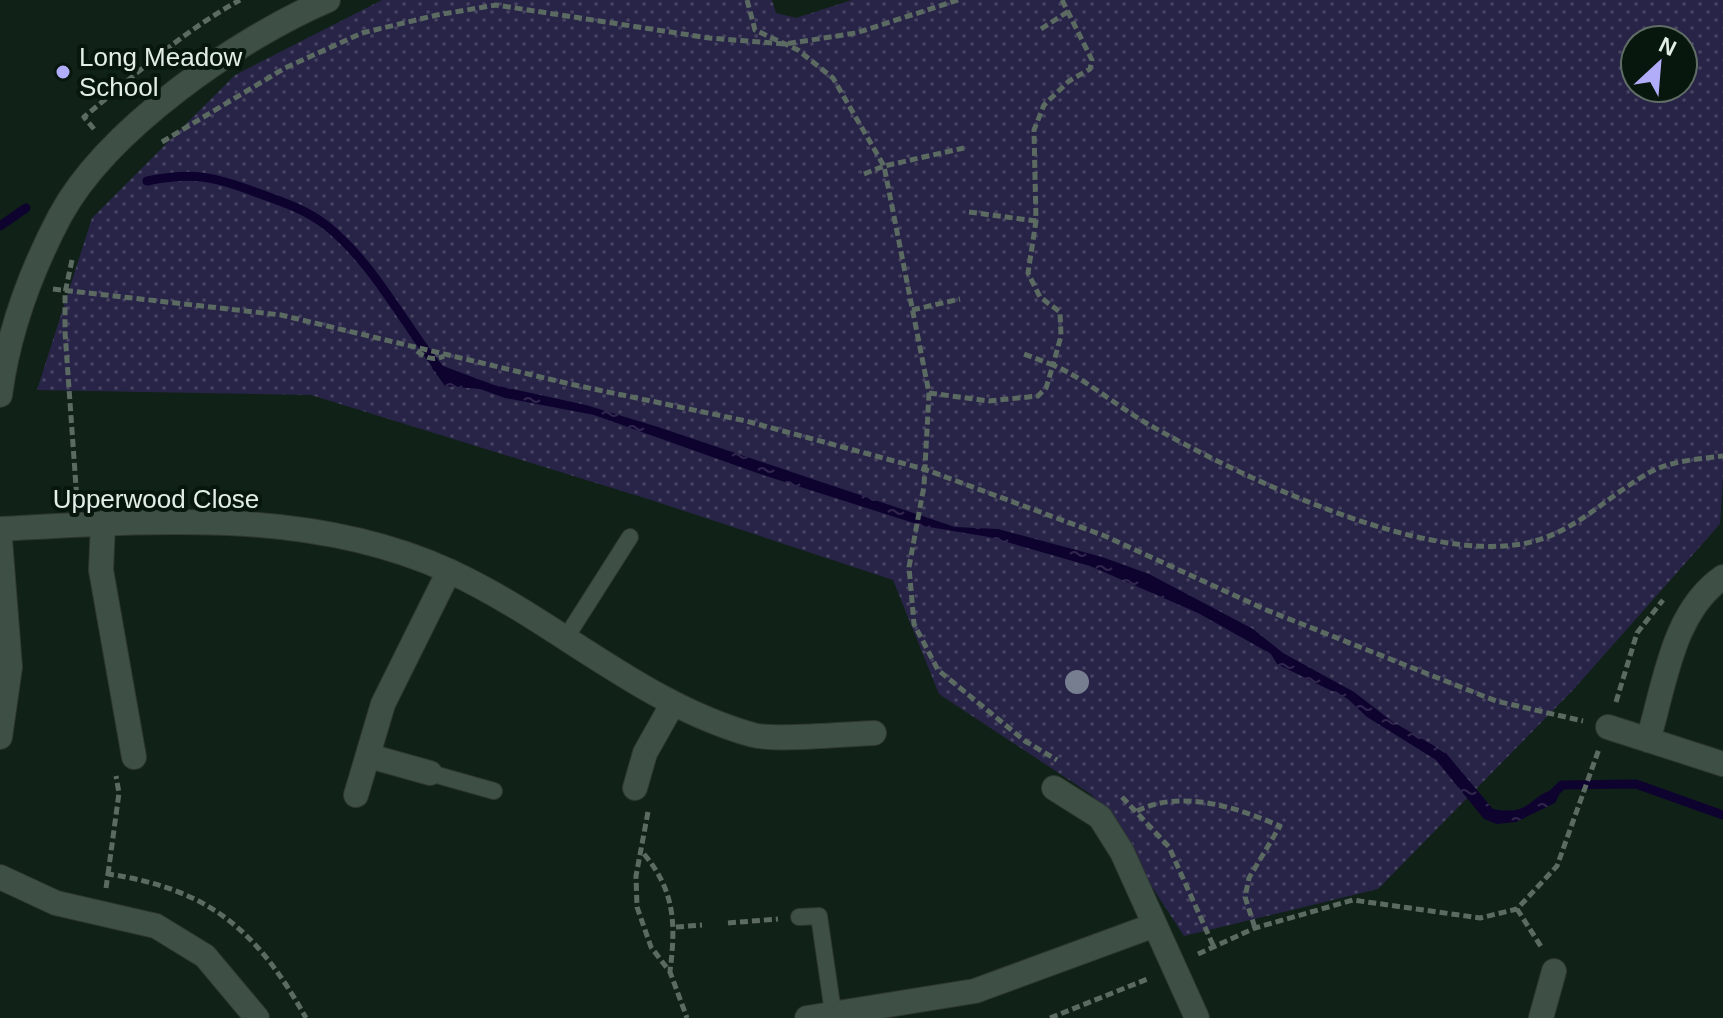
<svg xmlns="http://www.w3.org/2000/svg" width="1723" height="1018" font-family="Helvetica,sans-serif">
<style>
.park{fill:url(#park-dots);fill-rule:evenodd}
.water{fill:url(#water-ripples)}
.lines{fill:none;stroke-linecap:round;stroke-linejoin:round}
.stream{stroke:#0e022f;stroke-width:9}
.lane-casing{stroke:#2d3831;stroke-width:18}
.street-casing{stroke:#2d3831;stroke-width:26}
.path{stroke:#5c6b62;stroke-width:5;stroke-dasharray:8 4;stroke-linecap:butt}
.lane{stroke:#3e5045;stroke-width:16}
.street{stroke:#3e5045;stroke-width:24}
.tree{fill:#777e8f}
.poi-dot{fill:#b2adf9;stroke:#07170e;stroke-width:3}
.labels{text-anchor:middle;stroke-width:8;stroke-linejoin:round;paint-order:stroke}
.poi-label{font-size:26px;fill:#e3eee7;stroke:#07170e;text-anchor:start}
.street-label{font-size:26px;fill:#e3eee7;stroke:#07170e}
</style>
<defs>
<pattern id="park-dots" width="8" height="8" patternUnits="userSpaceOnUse" patternTransform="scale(2)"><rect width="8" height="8" fill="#282448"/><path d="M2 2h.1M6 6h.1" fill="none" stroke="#474462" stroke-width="1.8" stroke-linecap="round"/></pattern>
<pattern id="water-ripples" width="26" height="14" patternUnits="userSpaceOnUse" patternTransform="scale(2)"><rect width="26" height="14" fill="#0e022f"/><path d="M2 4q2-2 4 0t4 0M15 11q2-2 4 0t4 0" fill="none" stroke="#31274d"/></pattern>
</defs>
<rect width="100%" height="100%" fill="#102117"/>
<path class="park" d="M 382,0 L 772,0 L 776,13 L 796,18 L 852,0 L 1723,0 L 1723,476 L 1720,524 L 1573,690 L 1378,889 L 1184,936 L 1092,795 L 939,694 L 893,580 L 651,500 L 311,395 L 37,390 L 92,218 L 235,75 ZM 1635,40 L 1683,40 L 1683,88 L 1635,88 Z"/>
<path class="water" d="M 435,363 L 494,385 L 586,405 L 658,427 L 955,527 L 998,529 L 1102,557 L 1149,574 L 1253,629 L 1283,653 L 1354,692 L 1393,722 L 1445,752 L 1493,809 C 1532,817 1531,793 1554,790 L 1559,795 L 1555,803 L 1516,822 L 1497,824 L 1484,819 L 1436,760 L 1367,717 L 1348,699 L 1277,664 L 1271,654 L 1198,613 L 1090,566 L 989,537 L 923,526 L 760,474 L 594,415 L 505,398 L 480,389 L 445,386 L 432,368 Z"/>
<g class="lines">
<g class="stream">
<path d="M 147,181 C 192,172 213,176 255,192 C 280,201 306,209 327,226 C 375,265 403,323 441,371"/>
<path d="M 0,226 L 26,208"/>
<path d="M 1548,799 L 1562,785 L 1636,784 L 1723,815"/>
</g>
<defs>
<g id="lane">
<path d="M 567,636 L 630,537"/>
<path d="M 430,773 L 494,791"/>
<path d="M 799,917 L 819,916 L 833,1012"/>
</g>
<g id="street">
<path d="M 0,395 C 8,334 31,271 60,216 C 107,129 239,38 328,0"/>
<path d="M 103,523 L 101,570 L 134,757"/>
<path d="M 0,529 C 149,521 309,507 449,571 C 554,619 641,704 753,735 C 776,741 846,734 874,733"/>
<path d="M 0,540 L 10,667 L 0,737"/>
<path d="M 1608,727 L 1723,764"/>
<path d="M 1648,740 C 1665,685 1672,612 1723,577"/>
<path d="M 369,756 L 430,773"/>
<path d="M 635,788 L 645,753 L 672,705"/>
<path d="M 1054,788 L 1100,817 L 1122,852 L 1197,1018"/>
<path d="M 356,795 L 383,704 L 449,571"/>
<path d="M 0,877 L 56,903 L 156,926 L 205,956 L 257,1018"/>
<path d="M 807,1018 L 975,991 L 1152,926"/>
<path d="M 1541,1018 L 1554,971"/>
</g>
</defs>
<use href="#lane" class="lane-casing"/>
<use href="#street" class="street-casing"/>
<g class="path">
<path d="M 747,0 L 755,30 L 798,50 L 833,78 L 884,166 L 929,393 L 924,486 L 909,567 L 914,624 L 938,670 L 1025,741 L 1057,760"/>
<path d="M 1062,0 L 1092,60 L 1090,69 L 1069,81 L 1044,105 L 1034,130 L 1036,221 L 1028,273 L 1040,297 L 1060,312 L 1061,336 L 1053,365 C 1087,380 1114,404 1146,423 C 1237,475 1422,565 1527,543 C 1576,532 1605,498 1647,474 C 1667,461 1699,459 1723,456"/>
<path d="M 1041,29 L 1069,11"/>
<path d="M 94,129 L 84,117 C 135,75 182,32 240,0"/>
<path d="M 162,142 L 285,68 L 362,33 L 437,15 L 496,5 L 709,38 L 785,44 L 856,33 L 958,0"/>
<path d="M 864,174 L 884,166 L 964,148"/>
<path d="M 969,212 L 1036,221"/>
<path d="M 72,260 L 65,293 L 65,332 L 77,501"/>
<path d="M 53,289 L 281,315 L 570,384 L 746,421 L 924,469 L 1105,536 L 1264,609 L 1496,701 L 1583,721"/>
<path d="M 912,310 L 960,299"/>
<path d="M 417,351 C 426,358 433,361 444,356"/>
<path d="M 929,393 L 989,401 L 1038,396 L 1046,388 L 1053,365 L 1024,354"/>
<path d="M 1616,702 L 1637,633 L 1663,600"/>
<path d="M 1122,797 L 1169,847 L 1213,945"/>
<path d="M 1137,811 C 1182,789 1235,807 1280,826 L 1249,878 L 1245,897 L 1255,928"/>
<path d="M 648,812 L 636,876 L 637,907 L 651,947 L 670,972 L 687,1018"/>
<path d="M 644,854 C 675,891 676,924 670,971"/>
<path d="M 108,874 L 119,793 L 116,776"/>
<path d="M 106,888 L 108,874 C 209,889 257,930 306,1018"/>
<path d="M 1517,909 L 1542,948"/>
<path d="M 728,923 L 778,919"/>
<path d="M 676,927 L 702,925"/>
<path d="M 1198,954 L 1255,928 L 1353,900 L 1480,918 L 1517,909 L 1557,866 L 1599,749"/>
<path d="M 1050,1018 L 1150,978"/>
</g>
<use href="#lane" class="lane"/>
<use href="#street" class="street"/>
</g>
<circle class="tree" cx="1077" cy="682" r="12"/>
<circle class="poi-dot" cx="63" cy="72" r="8"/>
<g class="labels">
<g class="poi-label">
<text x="79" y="66">Long Meadow<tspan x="79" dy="30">School</tspan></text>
</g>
<g class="street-label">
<text x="156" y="508">Upperwood Close</text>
</g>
</g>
<g transform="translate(1659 64) rotate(26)"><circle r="38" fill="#07170e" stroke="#5f6d65" stroke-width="2"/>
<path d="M0-6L14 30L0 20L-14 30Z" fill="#b2adf9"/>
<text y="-12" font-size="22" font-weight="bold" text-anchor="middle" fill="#e3eee7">N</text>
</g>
</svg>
